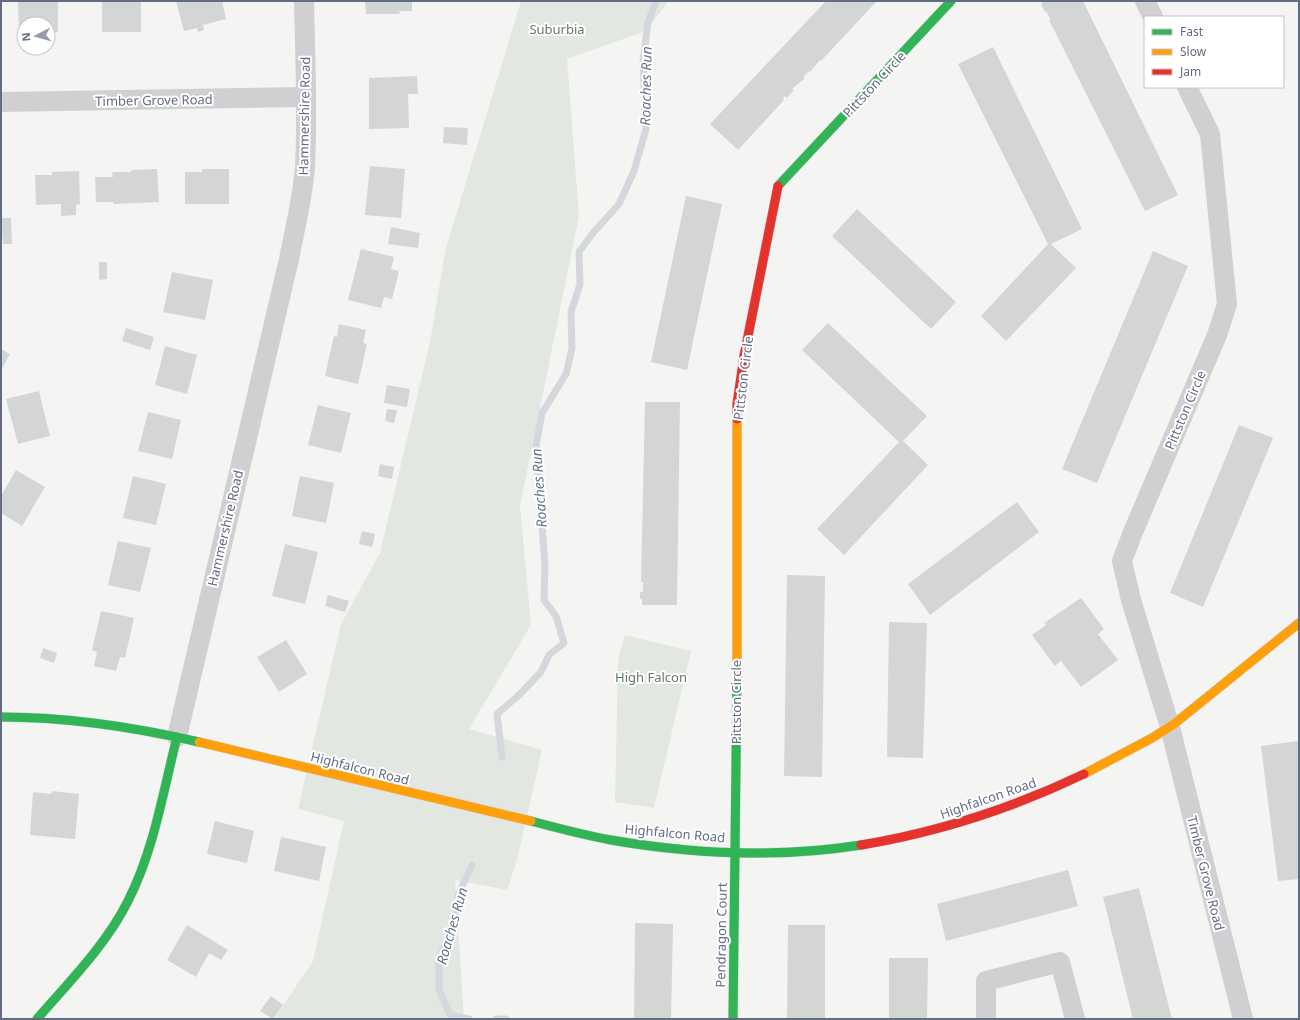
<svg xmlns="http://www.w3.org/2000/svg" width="1300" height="1020" font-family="'Noto Sans',sans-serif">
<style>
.green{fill:#e2e8e1}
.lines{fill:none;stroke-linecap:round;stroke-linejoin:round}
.stream{stroke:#d4d8dd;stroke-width:7}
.building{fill:#d4d5d5}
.fast-casing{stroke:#d2d3d5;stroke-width:10}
.slow-casing{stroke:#d2d3d5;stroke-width:10}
.jam-casing{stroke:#d2d3d5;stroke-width:10}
.street{stroke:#d0d0d2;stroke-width:20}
.fast{stroke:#30b455;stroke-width:9}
.slow{stroke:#ff9f0a;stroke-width:9}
.jam{stroke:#e5322d;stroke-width:9}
.labels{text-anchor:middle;stroke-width:4;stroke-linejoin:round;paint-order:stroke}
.park-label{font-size:13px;fill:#637c65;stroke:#fff}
.street-label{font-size:13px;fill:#636c85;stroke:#fff}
.water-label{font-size:14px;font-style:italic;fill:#647489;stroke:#fff}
</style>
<rect width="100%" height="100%" fill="#f4f5f3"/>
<g class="green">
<path d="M 521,1 L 669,1 L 646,31 L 567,59 L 579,216 L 520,506 L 531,625 L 469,729 L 542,750 L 517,860 L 507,890 L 455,880 L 464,1019 L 274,1019 L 313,961 L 344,821 L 298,809 L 341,624 L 380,553 L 430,342 L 445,251 Z"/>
<path d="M 625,635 L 691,651 L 654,808 L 615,802 L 618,660 Z"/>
</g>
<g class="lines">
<g class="stream">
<path d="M 502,757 L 497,714 L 519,695 L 541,672 L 549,655 L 564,643 L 556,616 L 544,600 L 545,566 L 536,445 L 542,413 L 566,374 L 572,348 L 571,312 L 580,284 L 579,252 L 593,233 L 619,204 L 634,171 L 646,129 L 643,62 L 648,22 L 656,1"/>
<path d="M 469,1019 L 450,1015 L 439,989 L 439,961 L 457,912 L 458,895 L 472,865"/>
<path d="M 496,1019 L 506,1019"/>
</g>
</g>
<g class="building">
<path d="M 18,1 L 58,1 L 58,32 L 48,33 L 48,24 L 24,24 L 24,33 L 19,33 Z"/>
<rect x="102" y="1" width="39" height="31"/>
<path d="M 176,1 L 222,1 L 226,19 L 203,25 L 204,30 L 198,32 L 197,28 L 184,31 Z"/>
<path d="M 365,1 L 412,1 L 412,11 L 400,11 L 399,14 L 366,14 Z"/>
<path d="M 826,1 L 877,1 L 821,61 L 820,60 L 810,72 L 809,71 L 803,77 L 805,78 L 792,89 L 794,90 L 787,98 L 785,96 L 783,99 L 784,100 L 738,150 L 710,124 Z"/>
<path d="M 1042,1 L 1083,1 L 1178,195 L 1145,211 L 1049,20 L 1050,19 L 1046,11 L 1045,12 L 1041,4 L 1043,3 Z"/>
<path d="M 993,47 L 1082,229 L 1051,244 L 1076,268 L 1006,341 L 981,316 L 1048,244 L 958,64 Z"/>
<path d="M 417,76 L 418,94 L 408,94 L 409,128 L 369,129 L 369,78 Z"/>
<path d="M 444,127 L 468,128 L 467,145 L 443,143 Z"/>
<path d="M 370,166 L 405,169 L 401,218 L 365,215 Z"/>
<path d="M 157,169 L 159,202 L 114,204 L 113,202 L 96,202 L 95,177 L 113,177 L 112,172 L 131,172 L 131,170 Z"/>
<path d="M 202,169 L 229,169 L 229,204 L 185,204 L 185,172 L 202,172 Z"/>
<path d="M 79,171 L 80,204 L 76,205 L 76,215 L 61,216 L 61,204 L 36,205 L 35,175 L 52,175 L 52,172 Z"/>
<path d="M 686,196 L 722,204 L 687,370 L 651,362 Z"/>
<path d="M 857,209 L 956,302 L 931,329 L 832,236 Z"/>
<path d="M 1,218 L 11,218 L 12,244 L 3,244 Z"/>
<path d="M 391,227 L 420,233 L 418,248 L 388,244 Z"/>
<path d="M 361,249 L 394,257 L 391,269 L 399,271 L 392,299 L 384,297 L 381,308 L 348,300 Z"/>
<path d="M 1153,251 L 1188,266 L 1097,483 L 1062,469 Z"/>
<path d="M 99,262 L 107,262 L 107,279 L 99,280 Z"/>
<path d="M 172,272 L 213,280 L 205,320 L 163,312 Z"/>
<path d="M 828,323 L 927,416 L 903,441 L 928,465 L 844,555 L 817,529 L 899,442 L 802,350 Z"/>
<path d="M 339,324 L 366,330 L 363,343 L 367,344 L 358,384 L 325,376 L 334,336 L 337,337 Z"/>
<path d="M 126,328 L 154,337 L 150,350 L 122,341 Z"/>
<path d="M 165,346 L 197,355 L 187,394 L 155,385 Z"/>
<path d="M 1,349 L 10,354 L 1,370 Z"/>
<path d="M 387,385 L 410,389 L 407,407 L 384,403 Z"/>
<path d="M 39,391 L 50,436 L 18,444 L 6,399 Z"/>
<path d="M 645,402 L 680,402 L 677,605 L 642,605 L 642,599 L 640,599 L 640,592 L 643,592 L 643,582 L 641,582 Z"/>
<path d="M 318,405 L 351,413 L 341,453 L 308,445 Z"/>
<path d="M 387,409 L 397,410 L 394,423 L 385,421 Z"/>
<path d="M 148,412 L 181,420 L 172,459 L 138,451 Z"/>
<path d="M 1239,425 L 1273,438 L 1203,607 L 1170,593 Z"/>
<path d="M 380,464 L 394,467 L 392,479 L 378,476 Z"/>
<path d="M 16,470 L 45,487 L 22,526 L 1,513 L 1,496 Z"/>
<path d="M 133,476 L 166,484 L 156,525 L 123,518 Z"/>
<path d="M 300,476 L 334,483 L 326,523 L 292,516 Z"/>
<path d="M 1017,502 L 1039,532 L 930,615 L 908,584 Z"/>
<path d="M 362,531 L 375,534 L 372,547 L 359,544 Z"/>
<path d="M 118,541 L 151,548 L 140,592 L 108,585 Z"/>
<path d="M 285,544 L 318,552 L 305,604 L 272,596 Z"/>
<path d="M 787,575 L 825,576 L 822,777 L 784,776 Z"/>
<path d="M 328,595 L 349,601 L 345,612 L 325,606 Z"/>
<path d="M 1081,598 L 1104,629 L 1098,634 L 1118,660 L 1081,687 L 1061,661 L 1055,666 L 1032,635 L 1046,625 L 1044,623 Z"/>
<path d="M 101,611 L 134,618 L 125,658 L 120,657 L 116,671 L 94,666 L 97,652 L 92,650 Z"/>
<path d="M 889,622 L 927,623 L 923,758 L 887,757 Z"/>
<path d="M 286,640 L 307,674 L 279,692 L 257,657 Z"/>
<path d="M 43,648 L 57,653 L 54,663 L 40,658 Z"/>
<path d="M 1298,741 L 1299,879 L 1278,881 L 1261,746 Z"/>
<path d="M 52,791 L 79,794 L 75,839 L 30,835 L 33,792 L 51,794 Z"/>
<path d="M 215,821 L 254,831 L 247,863 L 207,854 Z"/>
<path d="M 281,837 L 326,847 L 319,881 L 274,871 Z"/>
<path d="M 1068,870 L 1078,906 L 946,941 L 937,904 Z"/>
<path d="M 1139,888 L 1172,1019 L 1133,1019 L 1103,897 Z"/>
<path d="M 635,923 L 673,924 L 671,1019 L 634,1019 Z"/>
<path d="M 187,925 L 228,950 L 221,960 L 209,953 L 196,977 L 167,960 Z"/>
<path d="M 788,925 L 825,925 L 825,1019 L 787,1019 Z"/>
<path d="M 889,958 L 928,958 L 927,1019 L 889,1019 Z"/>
<path d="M 271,996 L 283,1005 L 273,1019 L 260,1011 Z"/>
</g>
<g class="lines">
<defs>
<g id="fast">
<path d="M 778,186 L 951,1"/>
<path d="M 1,717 C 68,717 134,727 199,742"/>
<path d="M 531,821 C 557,828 584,835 611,840 C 692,854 779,858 861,845"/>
<path d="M 37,1019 C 69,982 106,945 128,901 C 154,850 163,792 177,737"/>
<path d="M 733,1019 L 737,679"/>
</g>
<g id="slow">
<path d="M 737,679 L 737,419"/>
<path d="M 199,742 L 531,821"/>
<path d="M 1084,774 L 1152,738 L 1174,724 L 1299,623"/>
</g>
<g id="jam">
<path d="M 737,419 L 737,404 L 744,356 L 778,186"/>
<path d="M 861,845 C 939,832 1013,808 1084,774"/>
</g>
</defs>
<use href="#fast" class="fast-casing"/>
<use href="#slow" class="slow-casing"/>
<use href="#jam" class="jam-casing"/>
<g class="street">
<path d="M 1145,1 L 1153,17"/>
<path d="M 1187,87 L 1210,134 L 1227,304 L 1217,335 L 1133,532 L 1122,561 L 1131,600 L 1170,727 L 1243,1019"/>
<path d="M 1,102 L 306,97"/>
<path d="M 177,737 L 289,259 C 295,228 303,197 305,166 C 308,111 305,56 304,1"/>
<path d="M 986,1019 L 986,981 L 1060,962 L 1075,1019"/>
</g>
<use href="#fast" class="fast"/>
<use href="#slow" class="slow"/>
<use href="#jam" class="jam"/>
</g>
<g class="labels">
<g class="park-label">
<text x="557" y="34">Suburbia</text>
<text x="651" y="682">High Falcon</text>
</g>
<g class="street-label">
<text transform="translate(874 84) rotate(-47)" y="5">Pittston Circle</text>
<text transform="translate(154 100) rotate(-1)" y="5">Timber Grove Road</text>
<text transform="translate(304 116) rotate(-89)" y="5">Hammershire Road</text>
<text transform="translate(743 378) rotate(-83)" y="5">Pittston Circle</text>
<text transform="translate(1185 410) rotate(-67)" y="5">Pittston Circle</text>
<text transform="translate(225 528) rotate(-77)" y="5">Hammershire Road</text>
<text transform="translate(736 702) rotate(-90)" y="5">Pittston Circle</text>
<text transform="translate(360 768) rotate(14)" y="5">Highfalcon Road</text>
<text transform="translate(988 798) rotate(-19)" y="5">Highfalcon Road</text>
<text transform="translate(675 833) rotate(5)" y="5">Highfalcon Road</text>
<text transform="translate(1206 873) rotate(76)" y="5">Timber Grove Road</text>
<text transform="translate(721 935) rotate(-89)" y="5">Pendragon Court</text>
</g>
<g class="water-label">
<text transform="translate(646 86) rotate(-89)" y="5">Roaches Run</text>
<text transform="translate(539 488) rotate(-94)" y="5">Roaches Run</text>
<text transform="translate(452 926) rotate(-74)" y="5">Roaches Run</text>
</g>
</g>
<rect width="1300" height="1020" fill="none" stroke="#636c85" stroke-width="4"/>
<rect x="1144" y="16" width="140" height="72" fill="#ffffff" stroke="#c1c4ce"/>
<rect x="1152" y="29" width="20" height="6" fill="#30b455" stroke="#c1c4ce"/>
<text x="1180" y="36" font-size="12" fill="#636c85">Fast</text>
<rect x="1152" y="49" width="20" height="6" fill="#ff9f0a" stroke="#c1c4ce"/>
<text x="1180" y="56" font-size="12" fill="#636c85">Slow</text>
<rect x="1152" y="69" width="20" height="6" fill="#e5322d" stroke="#c1c4ce"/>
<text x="1180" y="76" font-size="12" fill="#636c85">Jam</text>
<g transform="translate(36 36) rotate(264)"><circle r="19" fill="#ffffff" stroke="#c1c4ce"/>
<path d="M0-3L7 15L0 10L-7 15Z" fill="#969cac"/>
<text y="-6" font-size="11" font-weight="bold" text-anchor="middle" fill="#636c85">N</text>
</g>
</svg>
